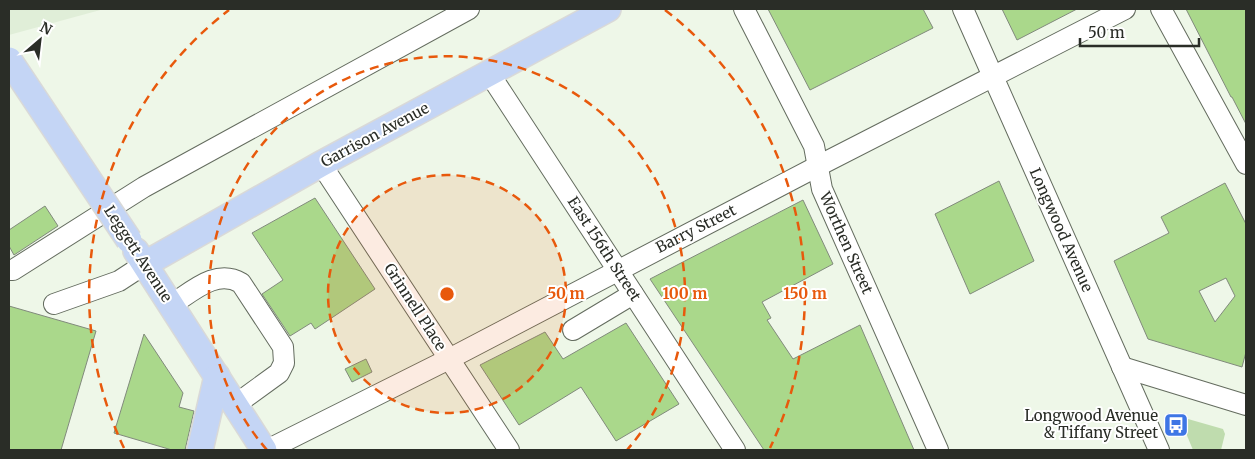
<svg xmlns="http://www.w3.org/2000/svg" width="1255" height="459" font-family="Merriweather,serif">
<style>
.built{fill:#e0eed8}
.green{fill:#bfdcae}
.building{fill:#aad88b;stroke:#818a7c;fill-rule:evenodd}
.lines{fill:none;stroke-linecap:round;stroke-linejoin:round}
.minor-casing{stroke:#646c5f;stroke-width:22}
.major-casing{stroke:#d9d9d8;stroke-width:28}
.minor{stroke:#fff;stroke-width:20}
.major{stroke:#c4d5f5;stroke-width:25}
.major-bridge-casing{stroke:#d9d9d8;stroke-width:28;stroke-linecap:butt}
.major-bridge{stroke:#c4d5f5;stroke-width:25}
.ring{fill:none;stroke:#e8590c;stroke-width:2.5;stroke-dasharray:9 6}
.labels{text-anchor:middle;stroke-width:4;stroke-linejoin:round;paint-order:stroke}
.street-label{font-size:15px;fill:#2a2d27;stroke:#fff}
.poi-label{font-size:15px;fill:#2a2d27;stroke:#fff;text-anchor:end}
.centre{fill:#e8590c;stroke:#fff;stroke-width:2.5}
.ring-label{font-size:15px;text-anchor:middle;font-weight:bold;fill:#e8590c;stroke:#fff;stroke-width:4;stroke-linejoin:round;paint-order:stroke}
</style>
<rect width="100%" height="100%" fill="#eef7e8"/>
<path class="built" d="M 9,9 L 104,9 L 9,35 Z"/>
<path class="green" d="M 1188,419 L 1223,429 L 1225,434 L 1221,450 L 1193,450 L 1183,426 L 1183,422 Z"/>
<g class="building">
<path d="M 768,9 L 923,9 L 933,28 L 810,90 Z"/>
<path d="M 1002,9 L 1077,9 L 1017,40 Z"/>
<path d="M 1186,9 L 1246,9 L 1246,124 L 1232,97 L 1231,97 Z"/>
<path d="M 999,181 L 1034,261 L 970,294 L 935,214 Z"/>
<path d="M 1225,183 L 1246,224 L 1246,352 L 1242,367 L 1148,339 L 1114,261 L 1169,233 L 1161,217 ZM 1226,278 L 1235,296 L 1215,322 L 1199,291 Z"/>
<path d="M 315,198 L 375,289 L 315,329 L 311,323 L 290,336 L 262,294 L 283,280 L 252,233 Z"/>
<path d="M 803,200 L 833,264 L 762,302 L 771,318 L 767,320 L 793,359 L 860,325 L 914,450 L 764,450 L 650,279 Z"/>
<path d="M 45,206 L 58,226 L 14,255 L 9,246 L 9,230 Z"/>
<path d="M 9,306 L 96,331 L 61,450 L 9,450 Z"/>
<path d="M 626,323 L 679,404 L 616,441 L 581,387 L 519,425 L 480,365 L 545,332 L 563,359 Z"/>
<path d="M 144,334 L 183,393 L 179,407 L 194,411 L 185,450 L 172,450 L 114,433 Z"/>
<path d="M 366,359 L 372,372 L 352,382 L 345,369 Z"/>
</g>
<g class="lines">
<defs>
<g id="minor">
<path d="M 744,9 L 814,146 L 822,189 L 938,450"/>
<path d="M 963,9 L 1159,450"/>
<path d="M 1161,9 L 1246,164"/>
<path d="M 489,73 L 735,450"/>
<path d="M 321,164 L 509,450"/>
<path d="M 9,270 L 13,270 L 144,187 L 469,9"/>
<path d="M 54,304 L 119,281 L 145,264"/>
<path d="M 171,305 C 192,292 216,268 241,283 L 283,347 L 284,363 L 279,373 L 235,405"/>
<path d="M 573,330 L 633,294"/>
<path d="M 1122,367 L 1246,405"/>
<path d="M 267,450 L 449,359 L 818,166 L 1125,9"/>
</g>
<g id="major">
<path d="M 136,251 L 264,450"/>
<path d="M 145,264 L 321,164 L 608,9"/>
<path d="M 200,450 L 217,376"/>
</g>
</defs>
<use href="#minor" class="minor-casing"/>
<use href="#major" class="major-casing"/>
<use href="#minor" class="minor"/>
<use href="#major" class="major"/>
<defs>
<path id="major-bridge" d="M 9,60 L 129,240"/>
</defs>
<use href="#major-bridge" class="major-bridge-casing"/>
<use href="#major-bridge" class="major-bridge"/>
</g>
<circle cx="447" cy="294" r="119" fill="#e8590c" fill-opacity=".12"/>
<g class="ring">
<circle cx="447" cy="294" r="119"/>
<path d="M267 450A238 238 0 1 1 627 450"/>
<path d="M124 448A358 358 0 0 1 229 10M665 10A358 358 0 0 1 770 448"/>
</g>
<defs>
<symbol id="bus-square" viewBox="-11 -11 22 22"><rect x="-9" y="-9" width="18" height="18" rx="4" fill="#3e76e5" stroke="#fff"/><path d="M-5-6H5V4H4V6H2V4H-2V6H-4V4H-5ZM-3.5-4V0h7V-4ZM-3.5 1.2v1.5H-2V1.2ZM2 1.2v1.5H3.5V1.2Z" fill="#fff"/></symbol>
</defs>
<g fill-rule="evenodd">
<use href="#bus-square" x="1162" y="411" width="28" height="28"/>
</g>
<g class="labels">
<g class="street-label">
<text transform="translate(375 135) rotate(-28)" y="5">Garrison Avenue</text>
<text transform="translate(696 229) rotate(-27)" y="5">Barry Street</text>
<text transform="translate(1061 230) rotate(66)" y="5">Longwood Avenue</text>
<text transform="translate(846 243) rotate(66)" y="5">Worthen Street</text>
<text transform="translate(604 249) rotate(57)" y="5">East 156th Street</text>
<text transform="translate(138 254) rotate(57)" y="5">Leggett Avenue</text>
<text transform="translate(415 307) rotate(57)" y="5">Grinnell Place</text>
</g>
<g class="poi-label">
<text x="1158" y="421">Longwood Avenue<tspan x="1158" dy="17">&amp; Tiffany Street</tspan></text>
</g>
</g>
<circle cx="447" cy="294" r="8" class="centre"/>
<g class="ring-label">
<text x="566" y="299">50 m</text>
<text x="685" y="299">100 m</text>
<text x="805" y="299">150 m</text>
</g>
<rect width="1255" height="459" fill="none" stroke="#2a2d27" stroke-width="20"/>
<g transform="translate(40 40) rotate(28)" stroke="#ffffff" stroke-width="4" paint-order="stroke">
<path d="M0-4L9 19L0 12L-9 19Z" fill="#2a2d27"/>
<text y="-8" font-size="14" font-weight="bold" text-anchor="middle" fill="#2a2d27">N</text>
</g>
<path d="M1080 38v8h119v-8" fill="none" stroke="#2a2d27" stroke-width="2.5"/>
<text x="1088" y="38" font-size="15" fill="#2a2d27" stroke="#ffffff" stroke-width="4" paint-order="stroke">50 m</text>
</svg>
